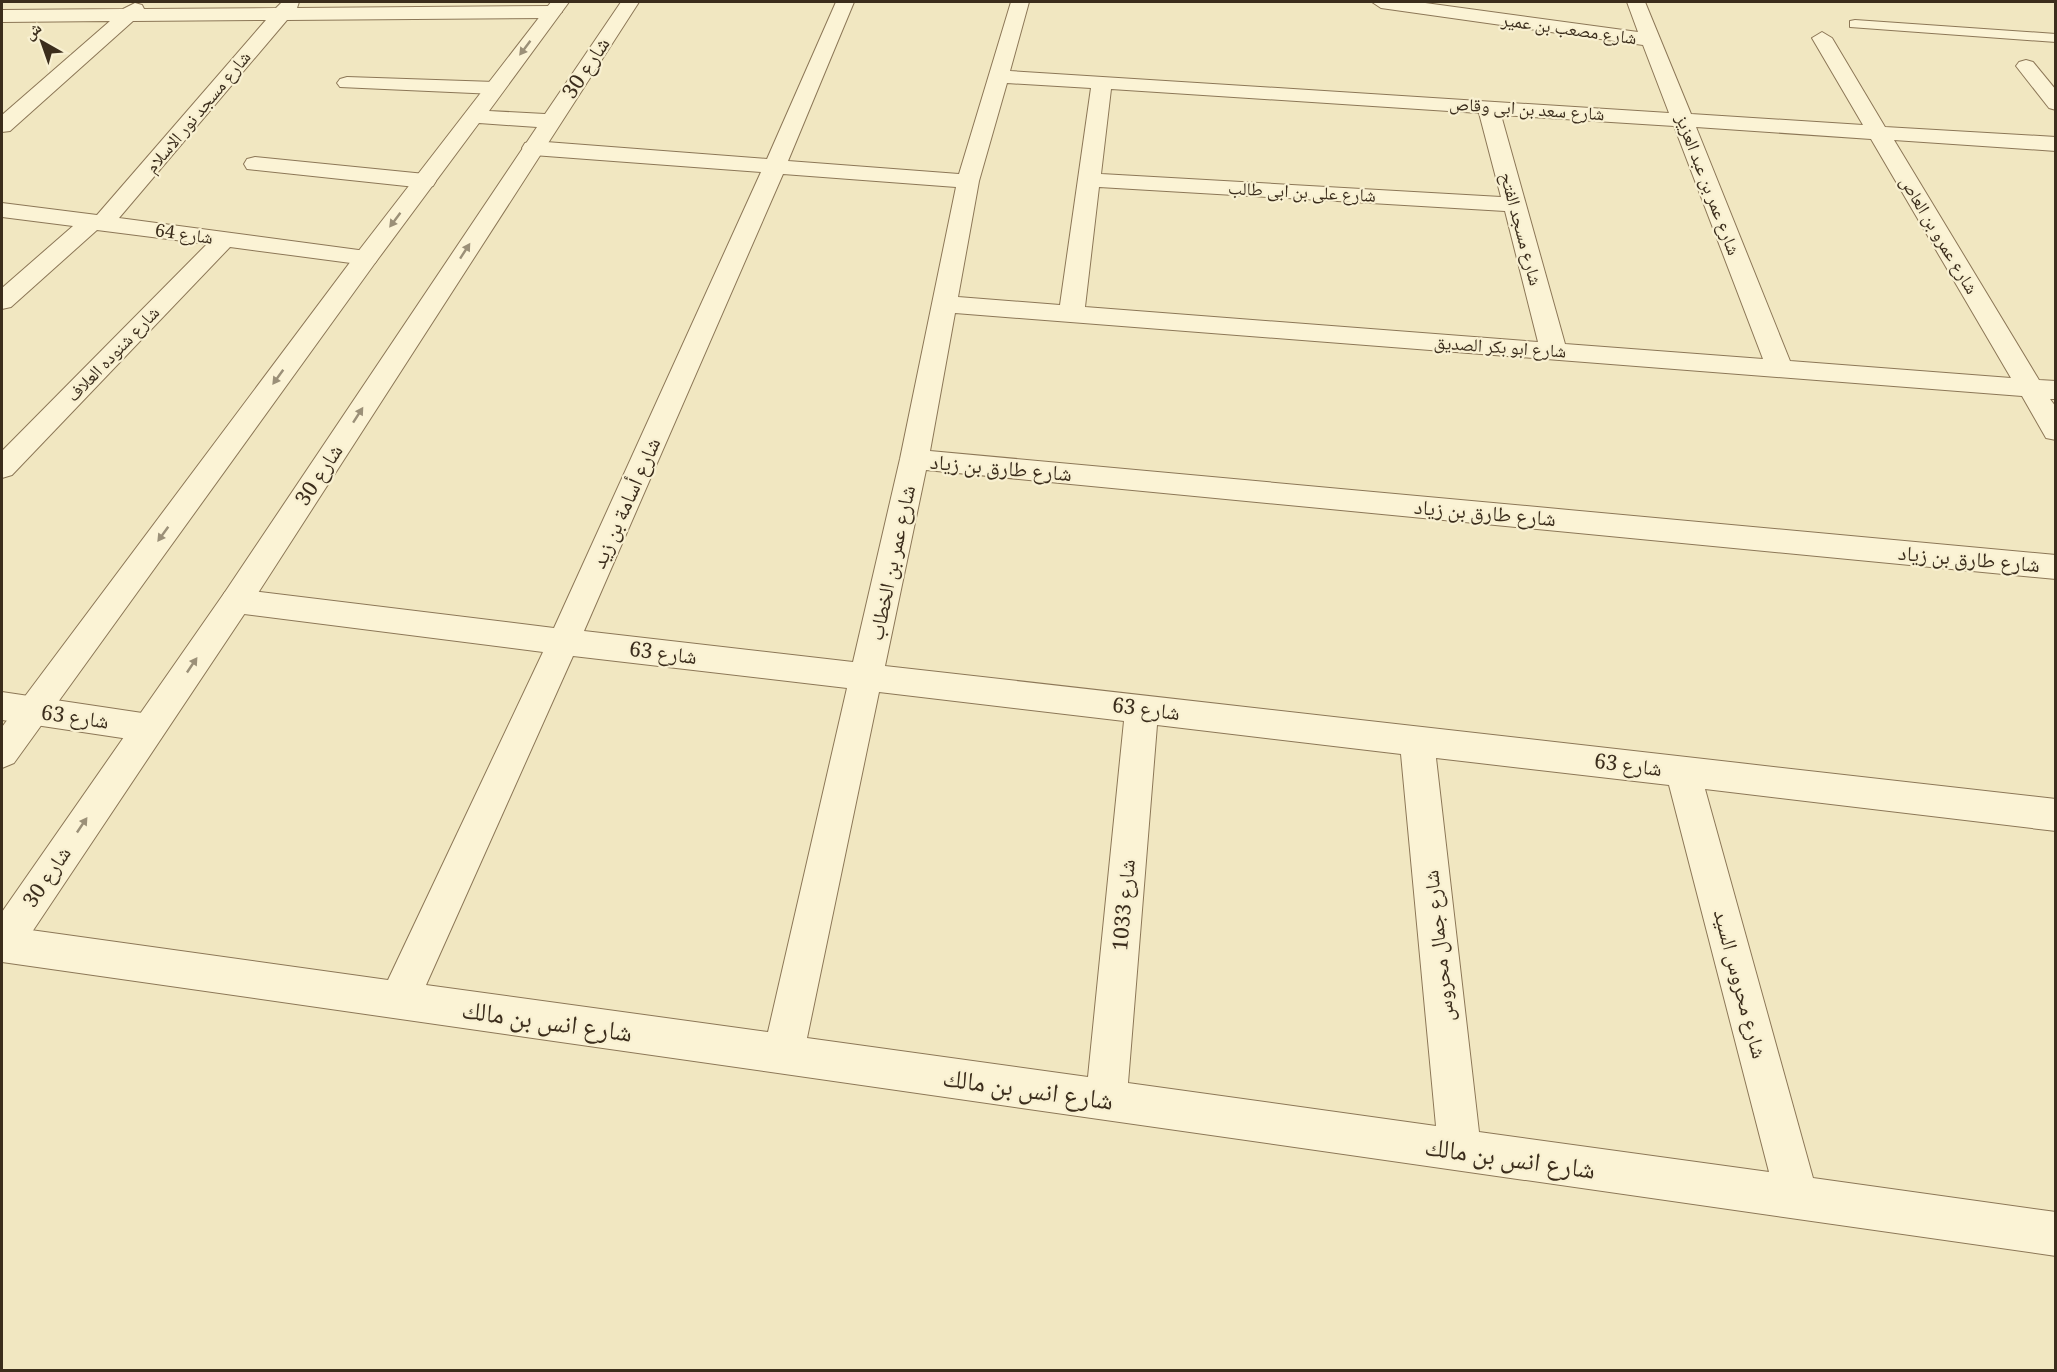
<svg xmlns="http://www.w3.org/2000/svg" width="2057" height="1372" font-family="Georgia,'Noto Naskh Arabic',serif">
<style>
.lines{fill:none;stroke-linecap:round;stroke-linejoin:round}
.service-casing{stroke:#8c7757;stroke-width:2}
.minor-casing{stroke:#8c7757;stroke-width:2}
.tertiary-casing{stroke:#8c7757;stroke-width:2}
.service{fill:#fbf3d5;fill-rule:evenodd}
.minor{fill:#fbf3d5;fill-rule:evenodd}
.tertiary{fill:#fbf3d5;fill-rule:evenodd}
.oneway{fill:#9b9078}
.labels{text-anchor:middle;stroke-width:4.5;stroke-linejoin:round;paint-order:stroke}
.far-street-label{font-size:18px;fill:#3b2d1c;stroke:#f8f0d1}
.street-label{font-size:21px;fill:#3b2d1c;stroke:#f8f0d1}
.near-street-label{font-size:26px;fill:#3b2d1c;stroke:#f8f0d1}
</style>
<rect width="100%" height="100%" fill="#f1e7c1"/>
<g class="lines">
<defs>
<path id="service" d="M 1855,20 L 2056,34 L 2056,42 L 1850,27 L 1850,21 Z"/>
<g id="minor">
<path d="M 282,2 L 299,2 L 297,8 L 552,6 L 562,12 L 552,18 L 287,20 L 119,218 L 366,251 L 375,253 L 378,258 L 375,263 L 366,265 L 230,247 L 12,475 L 2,478 L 2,451 L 207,244 L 97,230 L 11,307 L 2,309 L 2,288 L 73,226 L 2,217 L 2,203 L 97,215 L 266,20 L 133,21 L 10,131 L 2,132 L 2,115 L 110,21 L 2,22 L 2,10 L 123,9 L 135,3 L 142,5 L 144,9 L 276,8 Z"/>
<path d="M 836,2 L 854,2 L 788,161 L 959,174 L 1011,2 L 1029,2 L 1010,71 L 1669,113 L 1643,45 L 1381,8 L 1372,2 L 1418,2 L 1638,32 L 1627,2 L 1645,2 L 1691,114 L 1863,125 L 1812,38 L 1822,32 L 1832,38 L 1885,127 L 2056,137 L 2056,151 L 1894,140 L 2039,380 L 2056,381 L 2056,399 L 2050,399 L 2056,407 L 2056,440 L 2046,438 L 2022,396 L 955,313 L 930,451 L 2056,555 L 2056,579 L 926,470 L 885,666 L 2056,799 L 2056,831 L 1705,789 L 1813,1178 L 2056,1212 L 2056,1256 L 2,962 L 2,926 L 388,980 L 543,652 L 236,613 L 225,610 L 220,601 L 225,592 L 236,589 L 554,628 L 761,172 L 533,155 L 525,153 L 522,148 L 525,143 L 533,141 L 767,159 ZM 1007,83 L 1091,88 L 1060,305 L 958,297 L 979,181 ZM 1111,89 L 1479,113 L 1501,197 L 1101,174 ZM 1501,115 L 1674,126 L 1763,359 L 1565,344 ZM 1696,127 L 1871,139 L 2011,378 L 1790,361 ZM 783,174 L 956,187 L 900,459 L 853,662 L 584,631 ZM 1099,187 L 1505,211 L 1538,342 L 1085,307 ZM 573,656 L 847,688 L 768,1032 L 426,985 ZM 879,692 L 1124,721 L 1088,1077 L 807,1038 ZM 1157,725 L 1401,754 L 1436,1126 L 1128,1083 ZM 1436,758 L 1669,785 L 1769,1172 L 1479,1132 Z"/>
<path d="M 2026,60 L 2033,62 L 2056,90 L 2056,110 L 2049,108 L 2016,66 L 2019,62 Z"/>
<path d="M 347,77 L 495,82 L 502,84 L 505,88 L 502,92 L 495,94 L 340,87 L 337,83 L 340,79 Z"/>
<path d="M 255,157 L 425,174 L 433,176 L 436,181 L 433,186 L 425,188 L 247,169 L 244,164 L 247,159 Z"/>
<path d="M 2,692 L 149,714 L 161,718 L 166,728 L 161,738 L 149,742 L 2,720 Z"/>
</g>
<path id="tertiary" d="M 551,2 L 569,2 L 489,111 L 545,114 L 621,2 L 639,2 L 247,610 L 16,956 L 2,961 L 2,912 L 225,592 L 537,127 L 479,123 L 375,263 L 14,763 L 2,768 L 2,727 L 357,253 Z"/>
</defs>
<use href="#service" class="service-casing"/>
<use href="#minor" class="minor-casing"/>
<use href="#tertiary" class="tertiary-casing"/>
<use href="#service" class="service"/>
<use href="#minor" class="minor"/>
<use href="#tertiary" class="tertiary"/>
</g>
<defs><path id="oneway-solid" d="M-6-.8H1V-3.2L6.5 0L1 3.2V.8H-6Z" transform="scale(1.5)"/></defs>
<g class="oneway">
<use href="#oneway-solid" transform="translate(525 48) rotate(127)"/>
<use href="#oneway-solid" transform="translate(395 220) rotate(127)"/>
<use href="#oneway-solid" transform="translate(465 251) rotate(-57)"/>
<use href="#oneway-solid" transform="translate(278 377) rotate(126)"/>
<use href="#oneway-solid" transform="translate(358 415) rotate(-57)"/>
<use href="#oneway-solid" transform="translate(163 534) rotate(126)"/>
<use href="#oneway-solid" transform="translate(192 665) rotate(-56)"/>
<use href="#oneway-solid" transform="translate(82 825) rotate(-56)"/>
</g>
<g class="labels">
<g class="far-street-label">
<text transform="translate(1569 29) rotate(8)" y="6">شارع مصعب بن عمير</text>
<text transform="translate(1527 109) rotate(4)" y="6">شارع سعد بن ابى وقاص</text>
<text transform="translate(198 112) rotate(-50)" y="6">شارع مسجد نور الاسلام</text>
<text transform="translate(1708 185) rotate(69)" y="6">شارع عمر بن عبد العزيز</text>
<text transform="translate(1302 192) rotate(3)" y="6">شارع على بن ابى طالب</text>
<text transform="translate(1521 229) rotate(75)" y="6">شارع مسجد الفتح</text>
<text transform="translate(184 234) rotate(8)" y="6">شارع 64</text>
<text transform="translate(1939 235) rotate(59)" y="6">شارع عمرو بن العاص</text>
<text transform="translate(1500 347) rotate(4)" y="6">شارع ابو بكر الصديق</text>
<text transform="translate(113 354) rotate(-46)" y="6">شارع شنوده العلاف</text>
</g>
<g class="street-label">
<text transform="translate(586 68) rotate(-57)" y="7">شارع 30</text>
<text transform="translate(1001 468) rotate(5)" y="7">شارع طارق بن زياد</text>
<text transform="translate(319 475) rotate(-57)" y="7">شارع 30</text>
<text transform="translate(626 503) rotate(-66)" y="7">شارع أسامة بن زيد</text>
<text transform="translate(1485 513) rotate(5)" y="7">شارع طارق بن زياد</text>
<text transform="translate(1969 559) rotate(5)" y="7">شارع طارق بن زياد</text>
<text transform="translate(892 563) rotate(-78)" y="7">شارع عمر بن الخطاب</text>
<text transform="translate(663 653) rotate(7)" y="7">شارع 63</text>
<text transform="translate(1146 709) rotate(7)" y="7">شارع 63</text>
<text transform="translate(75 717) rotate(8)" y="7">شارع 63</text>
<text transform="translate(1628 765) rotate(7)" y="7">شارع 63</text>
<text transform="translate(47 877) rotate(-56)" y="7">شارع 30</text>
<text transform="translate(1124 905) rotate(-85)" y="7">شارع 1033</text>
<text transform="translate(1439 946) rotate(-96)" y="7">شارع جمال محروس</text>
<text transform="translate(1740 984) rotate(75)" y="7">شارع محروس السيد</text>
</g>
<g class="near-street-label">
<text transform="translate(547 1021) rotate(8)" y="9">شارع انس بن مالك</text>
<text transform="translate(1028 1089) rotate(8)" y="9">شارع انس بن مالك</text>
<text transform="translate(1510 1158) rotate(8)" y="9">شارع انس بن مالك</text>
</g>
</g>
<rect width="2057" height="1372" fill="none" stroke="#3b2d1c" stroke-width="6"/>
<g transform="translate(42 42) rotate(320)" stroke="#f8f0d1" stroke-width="4.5" paint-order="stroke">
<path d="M0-4.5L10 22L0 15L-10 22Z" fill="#3b2d1c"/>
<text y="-9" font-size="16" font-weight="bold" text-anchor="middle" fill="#3b2d1c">ش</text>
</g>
</svg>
